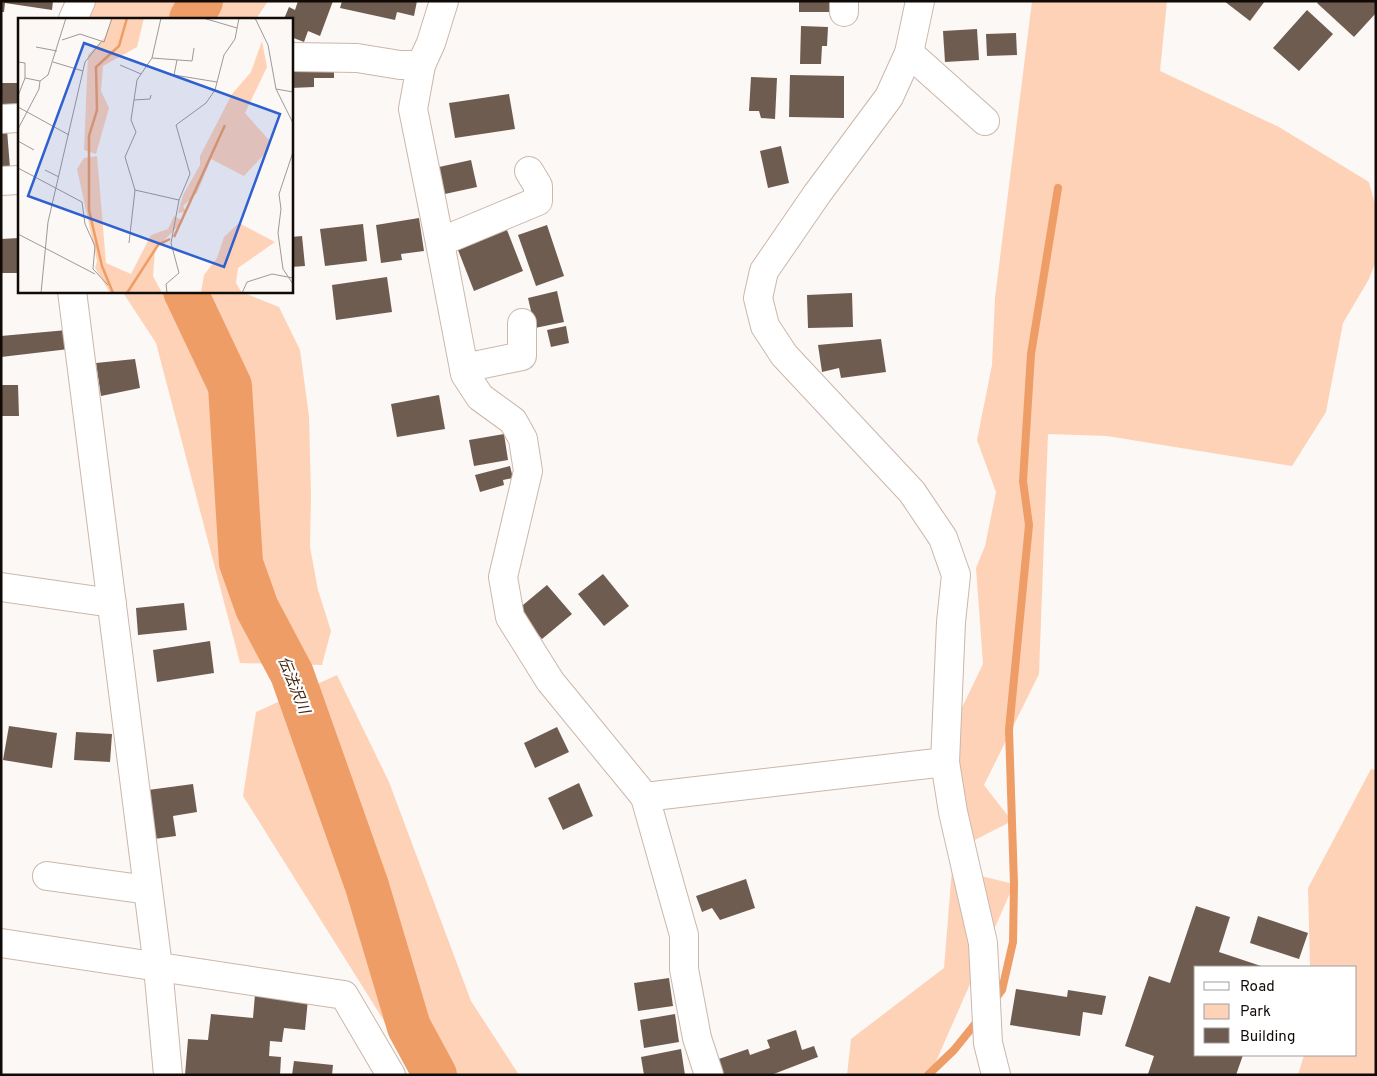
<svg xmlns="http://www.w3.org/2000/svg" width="1377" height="1076" font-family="Overpass,'Noto Sans JP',sans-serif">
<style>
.green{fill:#fed2b7}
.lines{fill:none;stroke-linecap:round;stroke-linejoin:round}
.stream{stroke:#ee9d67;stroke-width:8}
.river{stroke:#ee9d67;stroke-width:44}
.building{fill:#6e5c51}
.minor-casing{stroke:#cbb7ab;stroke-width:30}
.minor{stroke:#fff;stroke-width:28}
.labels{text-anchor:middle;stroke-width:4.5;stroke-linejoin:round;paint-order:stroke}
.water-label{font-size:15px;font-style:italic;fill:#46260f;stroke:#fff}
.inset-river{fill:none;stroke:#ee9d67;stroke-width:2.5}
.inset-road{fill:none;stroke:#9e9996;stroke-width:1}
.view{fill:#2f60cf;fill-opacity:0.15;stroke:#2f60cf;stroke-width:2.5}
.inset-edge{fill:none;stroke:#110b07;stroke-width:2.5}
</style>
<rect width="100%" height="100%" fill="#fcf8f5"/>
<g class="green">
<path d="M 72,1 L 268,1 L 256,19 L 67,19 Z"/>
<path d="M 1032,1 L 1167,1 L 1160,71 L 1279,127 L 1369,182 L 1376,208 L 1376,261 L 1369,279 L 1343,323 L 1326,412 L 1292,466 L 1107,436 L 1048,434 L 1039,674 L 984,785 L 1012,821 L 967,844 L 956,720 L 983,664 L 976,568 L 985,546 L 996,492 L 977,440 L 992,365 L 995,298 Z"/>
<path d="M 122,291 L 239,291 L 279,307 L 300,350 L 309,416 L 311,496 L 310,547 L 318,590 L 331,631 L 322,665 L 240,663 L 156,343 Z"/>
<path d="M 337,675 L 389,782 L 471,1001 L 519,1075 L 418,1075 L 243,796 L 256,712 Z"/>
<path d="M 1371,769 L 1376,770 L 1376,1075 L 1298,1075 L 1304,1055 L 1356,1055 L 1356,967 L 1310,967 L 1308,888 Z"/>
<path d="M 952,869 L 1014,884 L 930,1075 L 847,1075 L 851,1039 L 944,968 Z"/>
</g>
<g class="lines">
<g class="stream">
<path d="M 994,1001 L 1002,990 L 1013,942 L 1014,884 L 1009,730 L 1029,525 L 1023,481 L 1031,354 L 1058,188"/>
<path d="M 928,1075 L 954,1050 L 979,1019"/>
</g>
<g class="river">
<path d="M 191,19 L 201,1"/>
<path d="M 185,291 L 230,386 L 241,563 L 257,608 L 292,674 L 367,886 L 409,1027 L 435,1075"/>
</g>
</g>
<g class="building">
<path d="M 1,1 L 53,1 L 52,10 L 5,3 L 4,12 L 1,12 Z"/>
<path d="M 298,1 L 333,1 L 320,36 L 308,31 L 304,42 L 291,37 L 291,19 L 284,19 L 289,7 L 295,10 Z"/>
<path d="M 342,1 L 417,1 L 414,16 L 397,12 L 395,20 L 340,8 Z"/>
<rect x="799" y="1" width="30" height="11"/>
<path d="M 1224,1 L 1265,1 L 1250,21 Z"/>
<path d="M 1319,1 L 1376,1 L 1376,13 L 1354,37 L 1317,3 Z"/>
<path d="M 1307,10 L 1333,34 L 1299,71 L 1273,48 Z"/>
<path d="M 801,26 L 828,27 L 827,46 L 822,46 L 821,64 L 800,64 Z"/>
<path d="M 977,29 L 979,60 L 945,62 L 943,31 Z"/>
<path d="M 1016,33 L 1017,55 L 987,56 L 986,34 Z"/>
<path d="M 334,64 L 334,78 L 314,78 L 314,87 L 291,88 L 291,65 Z"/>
<path d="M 790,75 L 844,76 L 844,118 L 789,117 Z"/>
<path d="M 751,77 L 777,78 L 775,119 L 761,118 L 759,111 L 749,111 Z"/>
<path d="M 1,83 L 19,83 L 19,113 L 1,114 Z"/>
<path d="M 509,94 L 515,129 L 455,138 L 449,103 Z"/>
<path d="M 1,130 L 7,130 L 10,168 L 1,169 Z"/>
<path d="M 781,146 L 789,183 L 768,188 L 760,151 Z"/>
<path d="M 471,160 L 477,187 L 445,194 L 439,167 Z"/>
<path d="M 419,218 L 424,251 L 401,254 L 402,260 L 381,263 L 376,225 Z"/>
<path d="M 363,224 L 367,261 L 325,266 L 320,229 Z"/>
<path d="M 547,225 L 564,276 L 536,286 L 518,235 Z"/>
<path d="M 507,230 L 523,271 L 474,291 L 458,250 Z"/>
<path d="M 302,236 L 305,266 L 291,267 L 291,237 Z"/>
<path d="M 19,238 L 19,273 L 1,273 L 1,239 Z"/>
<path d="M 387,277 L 392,312 L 336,320 L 332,285 Z"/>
<path d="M 557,291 L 564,322 L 535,328 L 528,298 Z"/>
<path d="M 852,293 L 853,327 L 808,328 L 807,295 Z"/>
<path d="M 566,326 L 569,343 L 551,347 L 547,330 Z"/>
<path d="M 67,330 L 69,349 L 1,357 L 1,336 Z"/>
<path d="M 881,339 L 886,372 L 841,378 L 839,368 L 822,372 L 818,345 Z"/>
<path d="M 135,359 L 140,388 L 101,396 L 96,363 Z"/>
<path d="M 1,385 L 18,385 L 19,416 L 1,416 Z"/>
<path d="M 439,395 L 445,429 L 397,437 L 391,404 Z"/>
<path d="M 504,434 L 508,460 L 474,466 L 469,440 Z"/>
<path d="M 510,466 L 513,478 L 503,480 L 504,485 L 480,492 L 475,475 Z"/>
<path d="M 603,574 L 629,606 L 604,626 L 578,594 Z"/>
<path d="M 547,585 L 572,614 L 542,639 L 517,610 Z"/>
<path d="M 184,603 L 187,630 L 138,635 L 136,608 Z"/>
<path d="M 210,641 L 214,673 L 157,682 L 153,650 Z"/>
<path d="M 9,726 L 57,733 L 52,768 L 3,760 Z"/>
<path d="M 557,727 L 569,752 L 535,768 L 524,743 Z"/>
<path d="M 76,732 L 112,734 L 110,762 L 74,760 Z"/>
<path d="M 579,783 L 593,816 L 563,830 L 548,798 Z"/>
<path d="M 193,784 L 197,812 L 173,816 L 176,836 L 154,839 L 148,790 Z"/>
<path d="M 746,879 L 755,908 L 720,920 L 712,908 L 702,912 L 696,896 Z"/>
<path d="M 1196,906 L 1230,917 L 1219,952 L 1264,967 L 1196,967 L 1196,1055 L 1243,1055 L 1236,1075 L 1150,1075 L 1148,1074 L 1154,1056 L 1125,1046 L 1149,976 L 1170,983 Z"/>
<path d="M 1258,916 L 1308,933 L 1299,959 L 1250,943 Z"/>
<path d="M 669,978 L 673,1006 L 638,1011 L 634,983 Z"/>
<path d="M 1016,989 L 1067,997 L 1068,990 L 1106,996 L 1102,1015 L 1083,1012 L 1080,1036 L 1010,1025 Z"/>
<path d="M 255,994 L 308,999 L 305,1030 L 284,1028 L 282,1042 L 270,1041 L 269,1056 L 281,1057 L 280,1075 L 185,1075 L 188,1039 L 208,1040 L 211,1014 L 253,1018 Z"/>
<path d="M 675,1014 L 679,1042 L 644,1048 L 640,1020 Z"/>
<path d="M 796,1030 L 802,1050 L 814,1046 L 818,1057 L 771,1075 L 714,1075 L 710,1062 L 748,1049 L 750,1055 L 770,1048 L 767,1040 Z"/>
<path d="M 681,1049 L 685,1075 L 644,1075 L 641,1057 Z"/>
<path d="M 294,1061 L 333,1065 L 332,1075 L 292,1075 Z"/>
</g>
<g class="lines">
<defs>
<g id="minor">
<path d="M 444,1 L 431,43 L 421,65 L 413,109 L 439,238 L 465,374 L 480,397 L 513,421 L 523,439 L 528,471 L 503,577 L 510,617 L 550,681 L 645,797 L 945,762"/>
<path d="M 844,1 L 844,12"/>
<path d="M 920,1 L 909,53 L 889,97 L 817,194 L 764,271 L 758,298 L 765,326 L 784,355 L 912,492 L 943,538 L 956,575 L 951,622 L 945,762 L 953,812 L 983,943 L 988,1043 L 996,1075"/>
<path d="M 73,19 L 81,1"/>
<path d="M 909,53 L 985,121"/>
<path d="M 291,57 L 357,58 L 400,65 L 421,65"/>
<path d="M 1,119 L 19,118"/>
<path d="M 1,181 L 19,180"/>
<path d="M 440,242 L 538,201 L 538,186 L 529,171"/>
<path d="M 72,291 L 158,967 L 168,1075"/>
<path d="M 464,368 L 522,356 L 522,323"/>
<path d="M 1,587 L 112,603"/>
<path d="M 645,797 L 684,935 L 684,969 L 697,1038 L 709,1075"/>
<path d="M 47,876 L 148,890"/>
<path d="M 1,943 L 344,995 L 391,1075"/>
</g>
</defs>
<use href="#minor" class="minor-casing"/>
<use href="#minor" class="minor"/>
</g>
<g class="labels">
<g class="water-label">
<text transform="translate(294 685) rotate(68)" y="5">伝法沢川</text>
</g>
</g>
<g transform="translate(18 18)">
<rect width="275" height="275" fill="#fcf8f5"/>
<path d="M 94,0 L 126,0 L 119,29 L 85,48 L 83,73 L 91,90 L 78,136 L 66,132 L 70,37 L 87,19 ZM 244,23 L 249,49 L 227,95 L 251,122 L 251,131 L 226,158 L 193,141 L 179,175 L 165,188 L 168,194 L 160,195 L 165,177 L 182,147 L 182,138 L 214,76 L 233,54 ZM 79,138 L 88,245 L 113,256 L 133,217 L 150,211 L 156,198 L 165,203 L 137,232 L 135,258 L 144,275 L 92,275 L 77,250 L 79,243 L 59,151 L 66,140 ZM 221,205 L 257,224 L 220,250 L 218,265 L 224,275 L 183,275 L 186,257 L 199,240 L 206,219 Z" fill="#fed2b7"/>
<path class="inset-river" d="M 156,219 L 207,107M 95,275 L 84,248 L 71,192 L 71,118 L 79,92 L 78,49 L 101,28 L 109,0M 109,275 L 140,227 L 152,221"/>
<path class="inset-road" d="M 143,0 L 134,40 L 119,62 L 113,102 L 118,114 L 107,139 L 117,172 L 161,182M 185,0 L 219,10M 237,0 L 250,27 L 258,71 L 275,105M 44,22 L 62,16 L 86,24 L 94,0M 18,29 L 39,33M 134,40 L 174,43 L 176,30M 159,42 L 156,57 L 199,64M 0,44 L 7,45 L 7,60 L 0,78M 35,44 L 65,53M 102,47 L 123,56M 7,60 L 22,63M 258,71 L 275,74M 116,82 L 132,81 L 133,77M 0,89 L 51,117M 0,111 L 21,71 L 22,63 L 30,57 L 48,0M 0,123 L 16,132M 275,134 L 261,176 L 263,191 L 260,215 L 265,251 L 275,266M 0,150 L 64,184 L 67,206 L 77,228 L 75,251 L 90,267M 27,152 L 41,159M 0,216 L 77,256M 111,225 L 117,172M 23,275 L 30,204 L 67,44 L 83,24M 149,275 L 148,266 L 161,255 L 153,225 L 161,182 L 172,156 L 158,107 L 188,85 L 197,72 L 206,37 L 217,21 L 221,0M 224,275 L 229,264 L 254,256 L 275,260"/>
<path class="view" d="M 66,25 L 262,96 L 206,249 L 10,178 Z"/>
<rect width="275" height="275" class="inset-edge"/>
</g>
<rect width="1377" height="1076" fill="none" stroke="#110b07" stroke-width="5"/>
<rect x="1194" y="966" width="162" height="90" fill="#ffffff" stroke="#a09d9c"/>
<rect x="1204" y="982" width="25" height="8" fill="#ffffff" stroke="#a09d9c"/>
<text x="1240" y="991" font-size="15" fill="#110b07">Road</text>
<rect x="1204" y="1004" width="25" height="15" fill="#fed2b7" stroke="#a09d9c"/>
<text x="1240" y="1016" font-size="15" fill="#110b07">Park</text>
<rect x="1204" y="1028" width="25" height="15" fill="#6e5c51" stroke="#a09d9c"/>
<text x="1240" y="1041" font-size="15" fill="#110b07">Building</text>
</svg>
